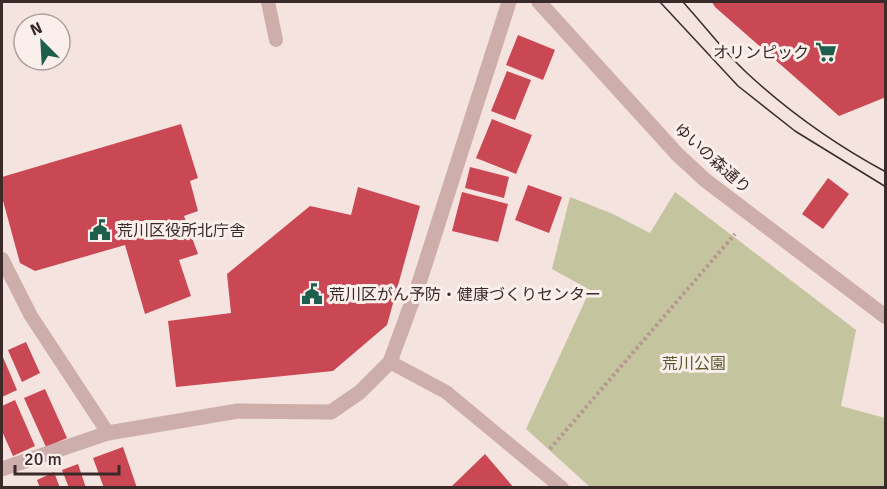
<svg xmlns="http://www.w3.org/2000/svg" width="887" height="489" font-family="Signika,'Noto Sans JP',sans-serif">
<style>
.green{fill:#c4c49e}
.building{fill:#ca4754}
.lines{fill:none;stroke-linecap:round;stroke-linejoin:round}
.path{stroke:#b99894;stroke-width:4;stroke-dasharray:3 3;stroke-linecap:butt}
.service{stroke:#cdaeaa;stroke-width:14}
.minor{stroke:#cdaeaa;stroke-width:15}
.tertiary{stroke:#cdaeaa;stroke-width:15}
.tram{stroke:#3a2a2a;stroke-width:1.5}
.labels{text-anchor:middle;stroke-width:6;stroke-linejoin:round;paint-order:stroke}
.poi-label{font-size:16px;fill:#3a2a2a;stroke:#fbefec;text-anchor:start}
.street-label{font-size:16px;fill:#3a2a2a;stroke:#fbefec}
.park-label{font-size:16px;fill:#595a2d;stroke:#fbefec}
</style>
<rect width="100%" height="100%" fill="#f4e3df"/>
<path class="green" d="M 675,192 L 856,330 L 841,406 L 885,418 L 885,487 L 590,487 L 526,429 L 590,290 L 552,269 L 570,197 L 613,214 L 650,233 Z"/>
<g class="building">
<path d="M 712,2 L 886,2 L 886,97 L 839,116 L 715,7 Z"/>
<path d="M 518,35 L 555,50 L 543,80 L 506,65 Z"/>
<path d="M 507,71 L 531,80 L 515,120 L 491,111 Z"/>
<path d="M 492,119 L 532,135 L 516,174 L 476,158 Z"/>
<path d="M 181,124 L 198,178 L 190,181 L 198,211 L 184,216 L 198,254 L 179,260 L 191,296 L 145,314 L 125,245 L 35,271 L 20,263 L 2,197 L 2,177 Z"/>
<path d="M 470,167 L 509,177 L 504,198 L 465,188 Z"/>
<path d="M 828,178 L 849,194 L 823,229 L 802,214 Z"/>
<path d="M 528,185 L 562,197 L 549,233 L 515,220 Z"/>
<path d="M 358,187 L 420,206 L 387,325 L 333,371 L 176,387 L 168,321 L 231,313 L 227,274 L 310,206 L 351,215 Z"/>
<path d="M 462,192 L 508,204 L 498,242 L 452,231 Z"/>
<path d="M 26,342 L 40,373 L 22,382 L 8,350 Z"/>
<path d="M 2,355 L 17,390 L 2,397 Z"/>
<path d="M 45,389 L 67,438 L 46,447 L 24,398 Z"/>
<path d="M 15,400 L 35,446 L 13,456 L 2,431 L 2,406 Z"/>
<path d="M 123,447 L 137,488 L 104,488 L 93,458 Z"/>
<path d="M 485,454 L 514,488 L 450,488 Z"/>
<path d="M 78,464 L 86,488 L 69,488 L 62,470 Z"/>
<path d="M 54,472 L 60,488 L 40,488 L 37,480 Z"/>
</g>
<g class="lines">
<path class="path" d="M 550,449 L 735,234"/>
<g class="service">
<path d="M 268,2 L 276,40"/>
<path d="M 2,259 L 31,316 L 108,433"/>
<path d="M 390,362 L 446,392 L 562,488"/>
</g>
<path class="minor" d="M 2,469 L 108,433 L 238,411 L 331,412 L 360,392 L 390,362 L 420,280 L 509,2"/>
<path class="tertiary" d="M 539,2 L 677,154 L 705,180 L 886,317"/>
<g class="tram">
<path d="M 660,2 L 738,86 L 795,131 L 886,187"/>
<path d="M 683,2 C 704,25 724,52 747,73 C 788,111 836,145 886,172"/>
</g>
</g>
<defs>
<symbol id="supermarket-bare" viewBox="-9 -9 18 18"><path d="M-6-5.5h2.5l.6 2H6L4.5 2H-2.5L-4.4-4H-6ZM-1.5 3.2a1.3 1.3 0 1 0 .1 0ZM3 3.2a1.3 1.3 0 1 0 .1 0Z" fill="#1d5e4c" stroke="#fbefec" stroke-width="2.5" paint-order="stroke"/></symbol>
<symbol id="civic-bare" viewBox="-9 -9 18 18"><path d="M-.6-6.5H3V-4.5H.6V-3L4-1V1h2V6H-6V1h2V-1L-.6-3ZM-1.2 2.5V6h2.4V2.5Z" fill="#1d5e4c" stroke="#fbefec" stroke-width="2.5" paint-order="stroke"/></symbol>
</defs>
<g fill-rule="evenodd">
<use href="#supermarket-bare" x="811" y="37" width="30" height="30"/>
<use href="#civic-bare" x="85" y="215" width="30" height="30"/>
<use href="#civic-bare" x="297" y="279" width="30" height="30"/>
</g>
<g class="labels">
<g class="poi-label">
<text x="809" y="58" text-anchor="end">オリンピック</text>
<text x="117" y="236">荒川区役所北庁舎</text>
<text x="329" y="300">荒川区がん予防・健康づくりセンター</text>
</g>
<g class="street-label">
<text transform="translate(713 158) rotate(42)" y="6">ゆいの森通り</text>
</g>
<g class="park-label">
<text x="694" y="369">荒川公園</text>
</g>
</g>
<rect width="887" height="489" fill="none" stroke="#3a2a2a" stroke-width="6"/>
<g transform="translate(42 42) rotate(336)"><circle r="28" fill="#fbefec" stroke="#aea09e" stroke-width="1.5"/>
<path d="M0-4.5L10 22L0 15L-10 22Z" fill="#1d5e4c"/>
<text y="-9" font-size="16" font-weight="bold" text-anchor="middle" fill="#3a2a2a">N</text>
</g>
<path d="M15 465v9h104v-9" fill="none" stroke="#3a2a2a" stroke-width="3"/>
<text x="24" y="465" font-size="18" fill="#3a2a2a" stroke="#fbefec" stroke-width="4.5" paint-order="stroke">20 m</text>
</svg>
